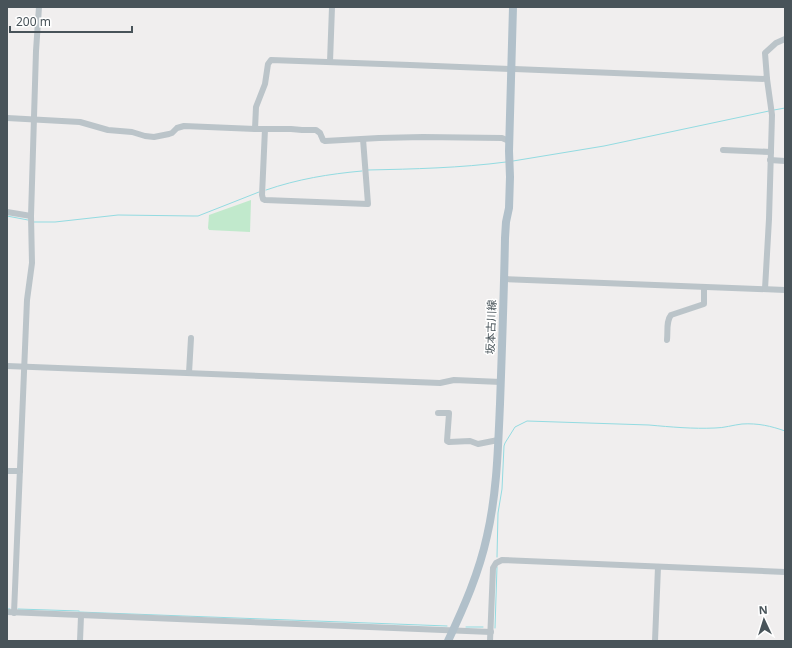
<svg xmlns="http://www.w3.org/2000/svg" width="792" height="648" font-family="'Noto Sans','Noto Sans JP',sans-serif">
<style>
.green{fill:#c1e9cc}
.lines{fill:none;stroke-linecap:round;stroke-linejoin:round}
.stream{stroke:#93dbe1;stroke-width:1}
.minor{stroke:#bbc4c9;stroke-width:6}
.major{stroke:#b1c0ca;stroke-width:8}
.labels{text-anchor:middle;stroke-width:3;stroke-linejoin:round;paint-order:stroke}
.street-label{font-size:11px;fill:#485359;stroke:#fff}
</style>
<rect width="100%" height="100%" fill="#f0eeee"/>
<path class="green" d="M 251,200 L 250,232 L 209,230 L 208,228 L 209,215 Z"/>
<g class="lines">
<g class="stream">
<path d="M 774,110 L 785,108"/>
<path d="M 513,161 L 604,146 L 769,111"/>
<path d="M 368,170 C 414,169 460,168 506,162"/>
<path d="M 266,190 C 298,179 329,174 362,171"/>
<path d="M 7,216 L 28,220"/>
<path d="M 33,222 L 55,222 L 118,215 L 194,216 L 198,216 L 259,192"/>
<path d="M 497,557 L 498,513 L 502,489 L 504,446 L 505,443 L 515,427 L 527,421 L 649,425 C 671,427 693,429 715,428 C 724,428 733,425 742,424 C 758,423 771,426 785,431"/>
<path d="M 7,609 L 10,609"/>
<path d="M 18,609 L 79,611"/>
<path d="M 79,612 L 447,626"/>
<path d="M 466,627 L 483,627"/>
<path d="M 495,628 L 497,567"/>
</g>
<g class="minor">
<path d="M 330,62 L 332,7"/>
<path d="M 7,118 L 80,122 L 108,130 L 132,132 L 145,136 L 154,137 L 169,134 L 172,133 L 177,128 L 184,126 L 255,129 L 291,129 L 302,130 L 316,130 L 320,133 L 323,140 L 325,141 L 379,138 L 423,137 L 502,138 L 509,141"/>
<path d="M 255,129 L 256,107 L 265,84 L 268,64 L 271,60 L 410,65 L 767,79"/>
<path d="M 265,129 L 262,195 L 263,199 L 265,200 L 368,204 L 363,139"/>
<path d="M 723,150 L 771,152"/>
<path d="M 770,160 L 785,161"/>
<path d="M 7,212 L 31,216"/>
<path d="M 504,279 L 785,290"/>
<path d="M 765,289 L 769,219 L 772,115 L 767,79 L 765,53 L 776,43 L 785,39"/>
<path d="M 667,340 C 668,331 666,321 671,315 L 704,304 L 704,287"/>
<path d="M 7,366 L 338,379 L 440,383 L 454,380 L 501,382"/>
<path d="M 189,373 L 191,338"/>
<path d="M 438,413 L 449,413 L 449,414 L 447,441 L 449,442 L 470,441 L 478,444 L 498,440"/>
<path d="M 7,471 L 20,471"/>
<path d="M 7,612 L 491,632"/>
<path d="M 14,613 L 27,300 L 32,263 L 31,216 L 36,51 L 39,7"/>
<path d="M 80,641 L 81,616"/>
<path d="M 490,641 L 493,568 L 496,563 L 502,560 L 785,572"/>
<path d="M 655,641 L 658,567"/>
</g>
<path class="major" d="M 448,641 C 464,607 479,573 487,536 C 497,493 498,448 500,404 C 502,348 504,293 505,238 L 506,222 L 509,208 L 510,177 L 509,151 L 513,7"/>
</g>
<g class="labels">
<g class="street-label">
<text transform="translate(491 327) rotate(-88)" y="4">坂本古川線</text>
</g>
</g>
<rect width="792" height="648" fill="none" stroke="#485359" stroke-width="16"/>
<g transform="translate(764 620) rotate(356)" stroke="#ffffff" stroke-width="3" paint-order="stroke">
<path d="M0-3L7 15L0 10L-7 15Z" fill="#485359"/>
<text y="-6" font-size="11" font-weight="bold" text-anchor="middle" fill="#485359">N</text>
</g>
<path d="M10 26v6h122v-6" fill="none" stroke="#485359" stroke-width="2"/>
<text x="16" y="26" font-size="12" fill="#485359" stroke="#ffffff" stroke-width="3" paint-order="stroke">200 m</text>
</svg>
